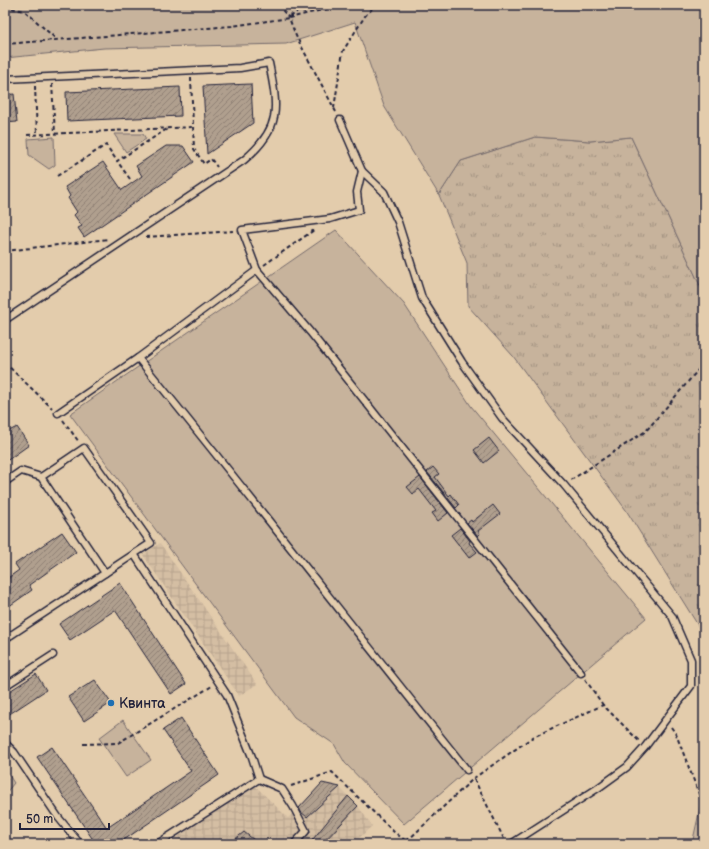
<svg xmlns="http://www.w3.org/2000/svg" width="709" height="849" font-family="'Balsamiq Sans',sans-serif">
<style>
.industrial{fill:url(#industrial-grid)}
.grass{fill:url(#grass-tufts);stroke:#746a6c}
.forest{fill:url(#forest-crowns);stroke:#746a6c}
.green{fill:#c7b39c;stroke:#746a6c}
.building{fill:url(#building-hatch);stroke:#22223b}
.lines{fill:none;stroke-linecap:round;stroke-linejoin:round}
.service-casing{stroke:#22223b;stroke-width:9}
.path{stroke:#22223b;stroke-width:2;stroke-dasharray:4 3;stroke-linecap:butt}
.service{stroke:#e3ccac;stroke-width:6}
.poi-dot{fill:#1f6fb2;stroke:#e3ccac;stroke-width:1.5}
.labels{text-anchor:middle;stroke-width:3.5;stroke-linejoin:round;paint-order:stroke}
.poi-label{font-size:14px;fill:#22223b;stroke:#e3ccac;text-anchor:start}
</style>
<defs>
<pattern id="industrial-grid" width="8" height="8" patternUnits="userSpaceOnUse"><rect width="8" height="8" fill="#d4bea3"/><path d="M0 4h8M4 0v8" fill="none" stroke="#b6a38d"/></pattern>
<pattern id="grass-tufts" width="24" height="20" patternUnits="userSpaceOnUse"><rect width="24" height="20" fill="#c7b39c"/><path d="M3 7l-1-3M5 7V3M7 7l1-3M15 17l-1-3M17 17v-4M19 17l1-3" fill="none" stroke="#a19180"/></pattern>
<pattern id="forest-crowns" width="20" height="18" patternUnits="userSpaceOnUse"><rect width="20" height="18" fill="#c7b39c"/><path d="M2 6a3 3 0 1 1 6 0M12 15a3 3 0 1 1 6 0" fill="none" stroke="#a19180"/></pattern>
<pattern id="building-hatch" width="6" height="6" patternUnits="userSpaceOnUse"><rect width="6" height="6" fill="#b09f8e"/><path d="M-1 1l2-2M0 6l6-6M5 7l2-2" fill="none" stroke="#8f8175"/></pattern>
</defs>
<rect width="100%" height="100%" fill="#e3ccac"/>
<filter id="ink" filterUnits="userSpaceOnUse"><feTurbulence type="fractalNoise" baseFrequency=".025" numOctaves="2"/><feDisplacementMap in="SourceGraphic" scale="8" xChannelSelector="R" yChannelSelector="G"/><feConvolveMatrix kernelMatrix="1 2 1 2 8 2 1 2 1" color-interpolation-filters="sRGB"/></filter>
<g filter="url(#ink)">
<g class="industrial">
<path d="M 160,543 L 257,684 L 239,696 L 143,555 Z"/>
<path d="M 250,781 L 288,818 L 322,783 L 338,786 L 358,806 L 372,826 L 353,844 L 169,844 Z"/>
</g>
<path class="grass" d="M 535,137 L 590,141 L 631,137 L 704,294 L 704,635 L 626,510 L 513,356 L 468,306 L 467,263 L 439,195 L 461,161 Z"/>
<g class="forest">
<path d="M 5,769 L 14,783 L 5,794 Z"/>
<path d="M 704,791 L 704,844 L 692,844 Z"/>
</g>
<g class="green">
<path d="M 5,5 L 704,5 L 704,294 L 631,137 L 590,141 L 535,137 L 461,161 L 439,195 L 384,106 L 355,22 L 286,44 L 104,48 L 5,58 Z"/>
<path d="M 114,134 L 143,134 L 146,139 L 126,152 Z"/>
<path d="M 54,137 L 55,165 L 49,169 L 29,155 L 28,139 Z"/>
<path d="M 336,230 L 404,304 L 471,406 L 646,618 L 404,824 L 345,763 L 334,744 L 294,717 L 70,414 Z"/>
<path d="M 123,720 L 151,760 L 126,777 L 99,738 Z"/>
</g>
<g class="building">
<path d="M 251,84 L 253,123 L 207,154 L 203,86 Z"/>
<path d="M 180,87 L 181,116 L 67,121 L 66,92 Z"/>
<path d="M 14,94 L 17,122 L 5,123 L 5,95 Z"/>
<path d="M 166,146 L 183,146 L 194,162 L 84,237 L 78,228 L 82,226 L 74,215 L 77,212 L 68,198 L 70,196 L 65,187 L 103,162 L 122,190 L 142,176 L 136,166 Z"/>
<path d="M 17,427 L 29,445 L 5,462 L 5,433 Z"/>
<path d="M 489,438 L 499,451 L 484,463 L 474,450 Z"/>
<path d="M 433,467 L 439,474 L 435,477 L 449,496 L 451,494 L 459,505 L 456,508 L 427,472 Z"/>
<path d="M 420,477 L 448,513 L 438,521 L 432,513 L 436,511 L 419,489 L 413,494 L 407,487 Z"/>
<path d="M 493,505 L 500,514 L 478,531 L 480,534 L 478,536 L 467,523 L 471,520 L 472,522 Z"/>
<path d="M 460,528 L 470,541 L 469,543 L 477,552 L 469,558 L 451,535 Z"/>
<path d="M 62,532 L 76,552 L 29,585 L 32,590 L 5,609 L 5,580 L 19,570 L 15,564 Z"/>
<path d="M 120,583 L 186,684 L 171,694 L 115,610 L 70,640 L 59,624 Z"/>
<path d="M 36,674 L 46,690 L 5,717 L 5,694 Z"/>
<path d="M 95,680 L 111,703 L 84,721 L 68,697 Z"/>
<path d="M 181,718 L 219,775 L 118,844 L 96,844 L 37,757 L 52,747 L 107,828 L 191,771 L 163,730 Z"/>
<path d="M 322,783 L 340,787 L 307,817 L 301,812 L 299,808 Z"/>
<path d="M 348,796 L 358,806 L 322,844 L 309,844 Z"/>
<path d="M 244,832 L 259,844 L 229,844 Z"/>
</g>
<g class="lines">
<defs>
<g id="service">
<path d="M 5,79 L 240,68 L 269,63 C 278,108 282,128 244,160 L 5,320"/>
<path d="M 340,120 L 362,171 L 384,192 L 398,222 L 422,298 L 462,362 L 502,418 L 564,485 L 672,616 L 691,660 L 691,686 L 645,747 L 627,767 L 598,788 L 511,844"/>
<path d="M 362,171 L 357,192 L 359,210 L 330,219 L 242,230 L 257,270 L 310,332 L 581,673"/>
<path d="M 138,358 C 249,494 357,633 467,770"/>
<path d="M 58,413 L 138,358 L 257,270"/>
<path d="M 5,482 L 21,471 L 41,477"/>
<path d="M 105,573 L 41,477 L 84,448 L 151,543 L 134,554"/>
<path d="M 5,639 L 134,554 L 227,695 L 252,757 L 259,779 L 157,844"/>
<path d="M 5,686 L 53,655"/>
<path d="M 5,743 L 14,752 L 58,817 L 80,844"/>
<path d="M 259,779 L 282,789 L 293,806 L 306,831 L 294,844"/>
</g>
</defs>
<use href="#service" class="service-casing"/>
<g class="path">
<path d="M 278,5 L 289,18"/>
<path d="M 5,7 L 25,11 L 56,39"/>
<path d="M 290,17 L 292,5"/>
<path d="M 5,44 L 232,26 L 289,18 L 306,5"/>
<path d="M 191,78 L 194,149 L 204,164 L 211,159 L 217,167"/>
<path d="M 52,84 L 55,133"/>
<path d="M 35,86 L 37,134"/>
<path d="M 334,108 L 343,51 L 365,16 L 376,5"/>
<path d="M 336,112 L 296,36 L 289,18 L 343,5"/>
<path d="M 27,135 L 193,127"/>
<path d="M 57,176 L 106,145 L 117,161"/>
<path d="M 130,179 L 117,161 L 167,129"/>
<path d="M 146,237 L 233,231"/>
<path d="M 5,251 L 109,239"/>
<path d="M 264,265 L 314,230"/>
<path d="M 5,363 L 52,408"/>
<path d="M 63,420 L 79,442"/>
<path d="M 571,480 L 646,431 L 704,363"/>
<path d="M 585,679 L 603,705"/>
<path d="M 671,727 L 676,734 L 704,807"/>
<path d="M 83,744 L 118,743 L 212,686"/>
<path d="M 474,779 L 504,839"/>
<path d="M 291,786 L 332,772 L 394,832 L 410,844"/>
<path d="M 407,841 L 474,778 L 533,737 L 603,705 L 640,742"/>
</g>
<use href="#service" class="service"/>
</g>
</g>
<circle class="poi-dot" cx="111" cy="703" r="4"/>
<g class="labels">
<g class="poi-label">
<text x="119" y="708">Квинта</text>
</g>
</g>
<rect width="709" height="849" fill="none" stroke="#e3ccac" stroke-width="20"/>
<rect x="10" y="10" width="689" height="829" fill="none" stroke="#22223b" stroke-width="1.5" filter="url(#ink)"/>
<path d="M20 823v6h89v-6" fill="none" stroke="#22223b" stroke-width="2"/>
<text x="26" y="823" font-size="12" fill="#22223b" stroke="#e3ccac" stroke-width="3" paint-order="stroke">50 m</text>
</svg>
